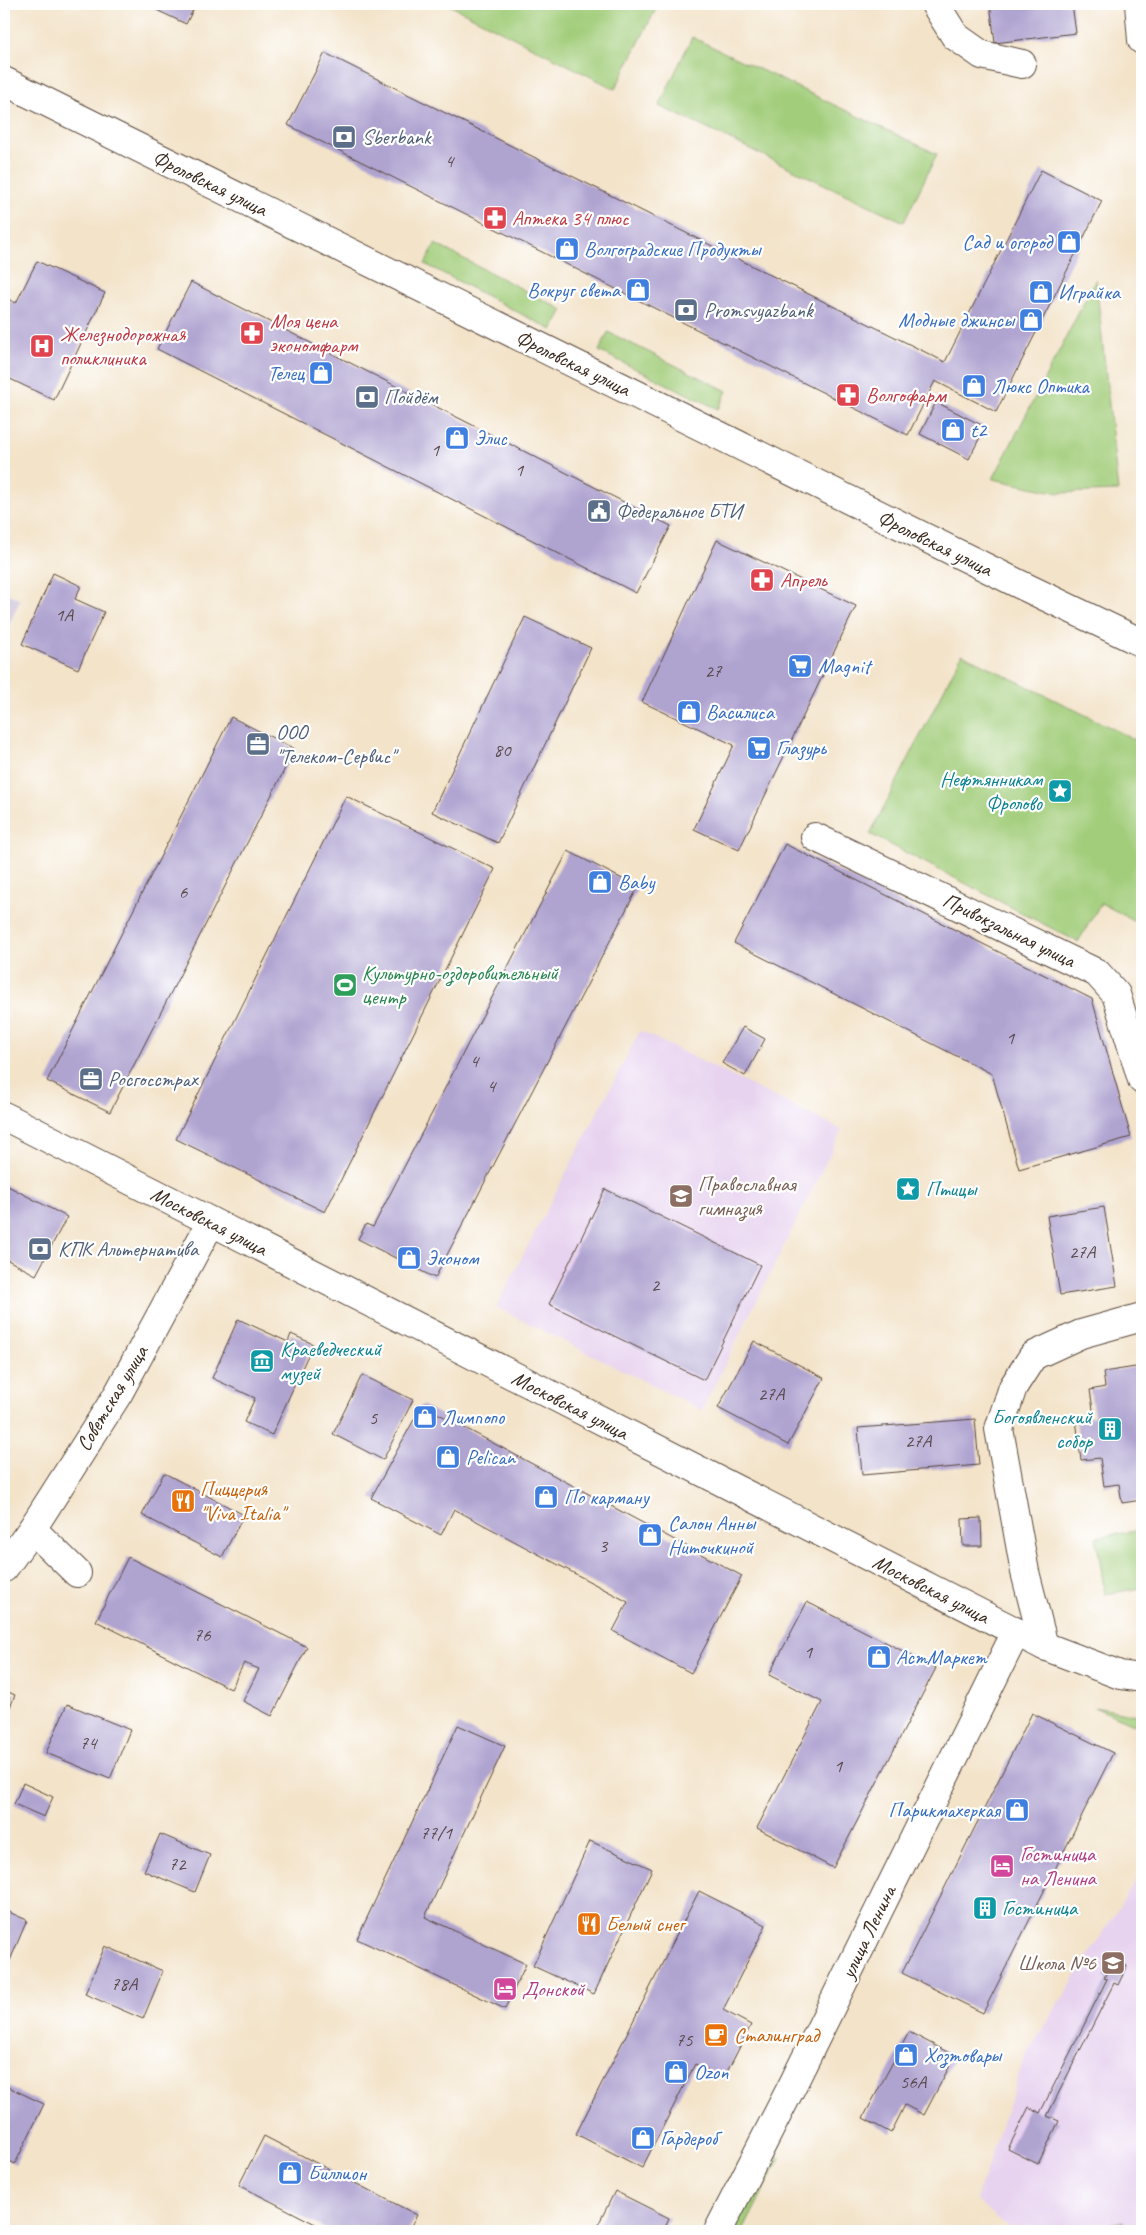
<svg xmlns="http://www.w3.org/2000/svg" width="1146" height="2235" font-family="Caveat,sans-serif">
<style>
.built{fill:#e7d2ef}
.industrial{fill:#c8bfd8}
.green{fill:#a2cd7a;stroke:#6e7c4c}
.building{fill:#afa3d0}
.lines{fill:none;stroke-linecap:round;stroke-linejoin:round}
.minor-casing{stroke:#574638;stroke-width:30}
.minor{stroke:#fff;stroke-width:28}
.labels{text-anchor:middle;stroke-width:4.5;stroke-linejoin:round;paint-order:stroke}
.number-label{font-size:19px;fill:#58484a}
.service-label{font-size:21px;fill:#4e5e75;stroke:#fff;text-anchor:start}
.street-label{font-size:21px;fill:#3b2a1e;stroke:#fff}
.health-label{font-size:21px;fill:#be3a42;stroke:#fff;text-anchor:start}
.shop-label{font-size:21px;fill:#366cbe;stroke:#fff;text-anchor:start}
.culture-label{font-size:21px;fill:#0d838f;stroke:#fff;text-anchor:start}
.leisure-label{font-size:21px;fill:#27864d;stroke:#fff;text-anchor:start}
.education-label{font-size:21px;fill:#785e54;stroke:#fff;text-anchor:start}
.food-label{font-size:21px;fill:#c56008;stroke:#fff;text-anchor:start}
.hotel-label{font-size:21px;fill:#b23c85;stroke:#fff;text-anchor:start}
</style>
<rect width="100%" height="100%" fill="#fff"/>
<filter id="ink" filterUnits="userSpaceOnUse"><feTurbulence type="fractalNoise" baseFrequency=".02" numOctaves="2"/><feDisplacementMap in="SourceGraphic" scale="10" xChannelSelector="R" yChannelSelector="G"/><feConvolveMatrix kernelMatrix="1 2 1 2 8 2 1 2 1" color-interpolation-filters="sRGB"/></filter>
<filter id="wash" filterUnits="userSpaceOnUse"><feTurbulence type="fractalNoise" baseFrequency=".0096" numOctaves="4" result="noise"/><feDisplacementMap in="SourceGraphic" scale="20" xChannelSelector="R" yChannelSelector="G"/><feGaussianBlur stdDeviation="1.12" result="paint"/><feColorMatrix in="noise" values="0 0 0 0 0 0 0 0 0 0 0 0 0 0 0 0 0 1.4 0 .05"/><feComposite in="paint" operator="in"/></filter>
<g filter="url(#wash)">
<rect width="100%" height="100%" fill="#f3e3c9"/>
<g class="built">
<path d="M 640,1031 L 842,1130 L 702,1410 L 496,1307 Z"/>
<path d="M 1142,1871 L 1142,2231 L 1013,2231 L 976,2200 L 1025,2056 Z"/>
</g>
<path class="industrial" d="M 4,592 L 20,600 L 4,635 Z"/>
<g class="green">
<path d="M 447,4 L 646,4 L 656,9 L 615,89 Z"/>
<path d="M 692,37 L 937,154 L 904,222 L 659,106 Z"/>
<path d="M 435,244 L 563,310 L 552,330 L 425,264 Z"/>
<path d="M 1096,279 L 1118,491 L 1059,493 L 993,479 Z"/>
<path d="M 608,332 L 727,391 L 718,409 L 599,351 Z"/>
<path d="M 962,654 L 1142,743 L 1142,925 L 1101,903 L 1078,942 L 870,834 Z"/>
<path d="M 1142,1530 L 1142,1588 L 1105,1594 L 1096,1537 Z"/>
<path d="M 1094,1707 L 1142,1716 L 1142,1728 Z"/>
<path d="M 772,2150 L 780,2158 L 743,2231 L 731,2231 Z"/>
<path d="M 1124,2221 L 1126,2231 L 1081,2231 Z"/>
</g>
<g id="blocks">
<g class="building">
<path d="M 144,4 L 196,4 L 186,24 Z"/>
<path d="M 990,4 L 1072,4 L 1076,33 L 995,43 Z"/>
<path d="M 325,53 L 945,362 L 1041,170 L 1102,201 L 996,412 L 935,381 L 908,435 L 288,125 Z"/>
<path d="M 37,261 L 105,293 L 54,400 L 4,376 L 4,297 L 16,303 Z"/>
<path d="M 191,282 L 671,526 L 636,593 L 157,349 Z"/>
<path d="M 936,402 L 985,427 L 969,459 L 920,434 Z"/>
<path d="M 717,540 L 856,606 L 739,850 L 694,829 L 734,745 L 642,702 Z"/>
<path d="M 53,573 L 81,586 L 75,599 L 104,612 L 78,669 L 22,644 Z"/>
<path d="M 525,617 L 591,648 L 498,843 L 432,812 Z"/>
<path d="M 231,717 L 295,749 L 110,1112 L 47,1081 Z"/>
<path d="M 346,796 L 495,869 L 325,1212 L 176,1139 Z"/>
<path d="M 785,844 L 1092,999 L 1131,1137 L 1019,1169 L 992,1074 L 734,943 Z"/>
<path d="M 568,851 L 638,887 L 435,1278 L 358,1239 L 366,1224 L 373,1227 Z"/>
<path d="M 743,1027 L 765,1039 L 745,1076 L 722,1063 Z"/>
<path d="M 4,1184 L 67,1217 L 36,1275 L 4,1258 Z"/>
<path d="M 605,1189 L 760,1265 L 704,1380 L 549,1304 Z"/>
<path d="M 1104,1207 L 1117,1286 L 1060,1295 L 1047,1216 Z"/>
<path d="M 238,1319 L 288,1342 L 291,1334 L 313,1344 L 272,1435 L 244,1422 L 255,1398 L 212,1378 Z"/>
<path d="M 754,1341 L 824,1378 L 788,1445 L 718,1408 Z"/>
<path d="M 1142,1366 L 1142,1500 L 1122,1503 L 1119,1484 L 1104,1486 L 1100,1458 L 1081,1460 L 1076,1419 L 1094,1416 L 1090,1390 L 1105,1387 L 1103,1372 Z"/>
<path d="M 362,1375 L 413,1400 L 383,1460 L 333,1434 Z"/>
<path d="M 422,1405 L 742,1576 L 691,1673 L 613,1631 L 628,1602 L 454,1509 L 441,1535 L 371,1498 Z"/>
<path d="M 975,1419 L 979,1465 L 862,1475 L 858,1428 Z"/>
<path d="M 164,1473 L 244,1515 L 222,1557 L 142,1515 Z"/>
<path d="M 981,1518 L 982,1546 L 963,1546 L 962,1519 Z"/>
<path d="M 128,1557 L 307,1647 L 272,1716 L 243,1701 L 259,1669 L 244,1663 L 231,1689 L 96,1621 Z"/>
<path d="M 807,1602 L 936,1668 L 833,1868 L 757,1828 L 822,1702 L 769,1675 Z"/>
<path d="M 4,1690 L 15,1695 L 6,1717 L 4,1716 Z"/>
<path d="M 67,1704 L 130,1730 L 110,1779 L 46,1753 Z"/>
<path d="M 1032,1713 L 1113,1753 L 983,2013 L 902,1973 Z"/>
<path d="M 458,1725 L 505,1746 L 425,1917 L 526,1964 L 505,2009 L 357,1939 Z"/>
<path d="M 23,1783 L 53,1797 L 44,1817 L 14,1804 Z"/>
<path d="M 160,1834 L 210,1855 L 195,1892 L 144,1871 Z"/>
<path d="M 590,1841 L 652,1869 L 594,1994 L 533,1966 Z"/>
<path d="M 699,1891 L 766,1925 L 723,2010 L 751,2025 L 724,2078 L 695,2064 L 642,2168 L 576,2134 Z"/>
<path d="M 4,1910 L 27,1920 L 6,1970 L 4,1969 Z"/>
<path d="M 105,1946 L 163,1971 L 143,2019 L 85,1994 Z"/>
<path d="M 1113,1959 L 1127,1966 L 1118,1985 L 1114,1983 L 1047,2116 L 1059,2121 L 1038,2164 L 1008,2149 L 1029,2107 L 1040,2113 L 1107,1979 L 1104,1978 Z"/>
<path d="M 909,2032 L 955,2056 L 924,2115 L 905,2105 L 891,2133 L 863,2118 Z"/>
<path d="M 4,2085 L 44,2104 L 15,2164 L 4,2158 Z"/>
<path d="M 264,2136 L 417,2215 L 408,2231 L 329,2231 L 239,2185 Z"/>
<path d="M 615,2191 L 669,2218 L 663,2231 L 595,2231 Z"/>
</g>
</g>
</g>
<g filter="url(#ink)">
<use href="#blocks" fill-opacity="0" stroke="#574638" stroke-width="1"/>
<g class="lines">
<defs>
<g id="minor">
<path d="M 935,4 L 955,36 L 982,55 L 1022,64"/>
<path d="M 1139,4 L 1142,40"/>
<path d="M 4,81 L 1017,583 L 1142,643"/>
<path d="M 815,837 L 1097,973 L 1116,994 L 1142,1080"/>
<path d="M 4,1116 L 1044,1646 L 1120,1675 L 1142,1678"/>
<path d="M 32,1529 L 77,1573"/>
<path d="M 4,1568 L 32,1529 L 118,1394 L 211,1222"/>
<path d="M 1044,1646 L 1025,1572 L 999,1429 L 1013,1387 L 1033,1356 L 1081,1334 L 1142,1317"/>
<path d="M 718,2231 L 794,2082 L 1016,1632"/>
</g>
</defs>
<use href="#minor" class="minor-casing"/>
<use href="#minor" class="minor"/>
</g>
</g>
<defs>
<symbol id="bank-square" viewBox="-11 -11 22 22"><rect x="-9" y="-9" width="18" height="18" rx="4" fill="#5c6f8a" stroke="#fff"/><path d="M-6-4H6V4H-6ZM0-2.3a2.3 2.3 0 1 0 0 4.6a2.3 2.3 0 1 0 0-4.6Z" fill="#fff"/></symbol>
<symbol id="pharmacy-square" viewBox="-11 -11 22 22"><rect x="-9" y="-9" width="18" height="18" rx="4" fill="#e0444e" stroke="#fff"/><path d="M-2-6h4v4h4v4h-4v4h-4v-4h-4v-4h4Z" fill="#fff"/></symbol>
<symbol id="shop-square" viewBox="-11 -11 22 22"><rect x="-9" y="-9" width="18" height="18" rx="4" fill="#3f7fe0" stroke="#fff"/><path d="M-5-2.5h2.3a2.7 3.5 0 0 1 5.4 0H5L5.5 6h-11ZM-1.5-2.5h3a1.5 2.3 0 0 0-3 0Z" fill="#fff"/></symbol>
<symbol id="hospital-square" viewBox="-11 -11 22 22"><rect x="-9" y="-9" width="18" height="18" rx="4" fill="#e0444e" stroke="#fff"/><path d="M-5-5h3v3.5h4V-5h3V5h-3V1.5h-4V5h-3Z" fill="#fff"/></symbol>
<symbol id="civic-square" viewBox="-11 -11 22 22"><rect x="-9" y="-9" width="18" height="18" rx="4" fill="#5c6f8a" stroke="#fff"/><path d="M-.6-6.5H3V-4.5H.6V-3L4-1V1h2V6H-6V1h2V-1L-.6-3ZM-1.2 2.5V6h2.4V2.5Z" fill="#fff"/></symbol>
<symbol id="supermarket-square" viewBox="-11 -11 22 22"><rect x="-9" y="-9" width="18" height="18" rx="4" fill="#3f7fe0" stroke="#fff"/><path d="M-6-5.5h2.5l.6 2H6L4.5 2H-2.5L-4.4-4H-6ZM-1.5 3.2a1.3 1.3 0 1 0 .1 0ZM3 3.2a1.3 1.3 0 1 0 .1 0Z" fill="#fff"/></symbol>
<symbol id="office-square" viewBox="-11 -11 22 22"><rect x="-9" y="-9" width="18" height="18" rx="4" fill="#5c6f8a" stroke="#fff"/><path d="M-6-3h4V-5.5h4V-3h4V5H-6ZM-1-4.5V-3h2v-1.5ZM-6 0V1H6V0Z" fill="#fff"/></symbol>
<symbol id="sight-square" viewBox="-11 -11 22 22"><rect x="-9" y="-9" width="18" height="18" rx="4" fill="#0f9aa8" stroke="#fff"/><path d="M0-6L1.8-2.2L6-1.7L2.9 1.2L3.7 5.4L0 3.3L-3.7 5.4L-2.9 1.2L-6-1.7L-1.8-2.2Z" fill="#fff"/></symbol>
<symbol id="stadium-square" viewBox="-11 -11 22 22"><rect x="-9" y="-9" width="18" height="18" rx="4" fill="#2e9e5b" stroke="#fff"/><path d="M0-5a6.5 5 0 1 0 0 10a6.5 5 0 1 0 0-10ZM-3.5-1.8h7v3.6h-7Z" fill="#fff"/></symbol>
<symbol id="school-square" viewBox="-11 -11 22 22"><rect x="-9" y="-9" width="18" height="18" rx="4" fill="#8d6e63" stroke="#fff"/><path d="M0-5L7-2L0 1L-7-2ZM-4 1L0 2.5L4 1V4Q0 6-4 4Z" fill="#fff"/></symbol>
<symbol id="museum-square" viewBox="-11 -11 22 22"><rect x="-9" y="-9" width="18" height="18" rx="4" fill="#0f9aa8" stroke="#fff"/><path d="M0-6L6-3V-2H-6V-3ZM-5-1h2V3h-2ZM-1-1h2V3h-2ZM3-1h2V3H3ZM-6 4H6V6H-6Z" fill="#fff"/></symbol>
<symbol id="building-square" viewBox="-11 -11 22 22"><rect x="-9" y="-9" width="18" height="18" rx="4" fill="#0f9aa8" stroke="#fff"/><path d="M-4-6H4V6H1V3H-1V6H-4ZM-2.5-4.3h1.7v1.8h-1.7ZM.8-4.3h1.7v1.8H.8ZM-2.5-1h1.7V.8h-1.7ZM.8-1h1.7V.8H.8Z" fill="#fff"/></symbol>
<symbol id="restaurant-square" viewBox="-11 -11 22 22"><rect x="-9" y="-9" width="18" height="18" rx="4" fill="#e8710a" stroke="#fff"/><path d="M-5-6h1v4h1v-4h1v4h1v-4h1v5L-1.5 .5V6h-2V.5L-5-1ZM5-6V6H3V1.5H1.5Q1.5-4 5-6Z" fill="#fff"/></symbol>
<symbol id="hotel-square" viewBox="-11 -11 22 22"><rect x="-9" y="-9" width="18" height="18" rx="4" fill="#d1479c" stroke="#fff"/><path d="M-6-4.5h1.5V1H6V5H4.5V3h-9V5H-6ZM-4 0a1.8 1.8 0 1 1 3.6 0ZM.5 0V-2.5h3Q6-2.5 6 0Z" fill="#fff"/></symbol>
<symbol id="cafe-square" viewBox="-11 -11 22 22"><rect x="-9" y="-9" width="18" height="18" rx="4" fill="#e8710a" stroke="#fff"/><path d="M-5.5-4.5H6V0H3Q3 3.5 0 3.5H-2.5Q-5.5 3.5-5.5 0ZM3-3.2v2h1.7v-2ZM-6 4.5H4V6H-6Z" fill="#fff"/></symbol>
</defs>
<g fill-rule="evenodd">
<use href="#bank-square" x="330" y="123" width="28" height="28"/>
<use href="#pharmacy-square" x="481" y="204" width="28" height="28"/>
<use href="#shop-square" x="1055" y="228" width="28" height="28"/>
<use href="#shop-square" x="553" y="235" width="28" height="28"/>
<use href="#shop-square" x="624" y="276" width="28" height="28"/>
<use href="#shop-square" x="1027" y="278" width="28" height="28"/>
<use href="#bank-square" x="672" y="296" width="28" height="28"/>
<use href="#shop-square" x="1017" y="306" width="28" height="28"/>
<use href="#pharmacy-square" x="238" y="319" width="28" height="28"/>
<use href="#hospital-square" x="28" y="332" width="28" height="28"/>
<use href="#shop-square" x="307" y="359" width="28" height="28"/>
<use href="#shop-square" x="960" y="372" width="28" height="28"/>
<use href="#pharmacy-square" x="834" y="381" width="28" height="28"/>
<use href="#bank-square" x="353" y="383" width="28" height="28"/>
<use href="#shop-square" x="939" y="416" width="28" height="28"/>
<use href="#shop-square" x="443" y="424" width="28" height="28"/>
<use href="#civic-square" x="585" y="497" width="28" height="28"/>
<use href="#pharmacy-square" x="748" y="566" width="28" height="28"/>
<use href="#supermarket-square" x="786" y="652" width="28" height="28"/>
<use href="#shop-square" x="675" y="698" width="28" height="28"/>
<use href="#office-square" x="244" y="730" width="28" height="28"/>
<use href="#supermarket-square" x="745" y="734" width="28" height="28"/>
<use href="#sight-square" x="1046" y="777" width="28" height="28"/>
<use href="#shop-square" x="586" y="868" width="28" height="28"/>
<use href="#stadium-square" x="331" y="971" width="28" height="28"/>
<use href="#office-square" x="77" y="1065" width="28" height="28"/>
<use href="#sight-square" x="894" y="1175" width="28" height="28"/>
<use href="#school-square" x="667" y="1182" width="28" height="28"/>
<use href="#bank-square" x="26" y="1235" width="28" height="28"/>
<use href="#shop-square" x="395" y="1244" width="28" height="28"/>
<use href="#museum-square" x="248" y="1347" width="28" height="28"/>
<use href="#shop-square" x="411" y="1403" width="28" height="28"/>
<use href="#building-square" x="1096" y="1415" width="28" height="28"/>
<use href="#shop-square" x="434" y="1443" width="28" height="28"/>
<use href="#shop-square" x="532" y="1483" width="28" height="28"/>
<use href="#restaurant-square" x="169" y="1487" width="28" height="28"/>
<use href="#shop-square" x="636" y="1521" width="28" height="28"/>
<use href="#shop-square" x="865" y="1643" width="28" height="28"/>
<use href="#shop-square" x="1003" y="1796" width="28" height="28"/>
<use href="#hotel-square" x="988" y="1852" width="28" height="28"/>
<use href="#building-square" x="971" y="1894" width="28" height="28"/>
<use href="#restaurant-square" x="575" y="1910" width="28" height="28"/>
<use href="#school-square" x="1099" y="1949" width="28" height="28"/>
<use href="#hotel-square" x="491" y="1975" width="28" height="28"/>
<use href="#cafe-square" x="702" y="2021" width="28" height="28"/>
<use href="#shop-square" x="892" y="2041" width="28" height="28"/>
<use href="#shop-square" x="662" y="2058" width="28" height="28"/>
<use href="#shop-square" x="629" y="2124" width="28" height="28"/>
<use href="#shop-square" x="276" y="2159" width="28" height="28"/>
</g>
<g class="labels">
<g class="number-label">
<text x="449" y="167">4</text>
<text x="435" y="456">1</text>
<text x="519" y="476">1</text>
<text x="64" y="621">1А</text>
<text x="713" y="677">27</text>
<text x="502" y="756">80</text>
<text x="183" y="898">6</text>
<text x="1010" y="1044">1</text>
<text x="474" y="1067">4</text>
<text x="491" y="1092">4</text>
<text x="1082" y="1258">27А</text>
<text x="655" y="1291">2</text>
<text x="771" y="1400">27А</text>
<text x="373" y="1424">5</text>
<text x="918" y="1447">27А</text>
<text x="603" y="1552">3</text>
<text x="202" y="1641">76</text>
<text x="808" y="1658">1</text>
<text x="88" y="1749">74</text>
<text x="838" y="1772">1</text>
<text x="436" y="1839">77/1</text>
<text x="177" y="1870">72</text>
<text x="124" y="1990">78А</text>
<text x="684" y="2046">75</text>
<text x="913" y="2088">56А</text>
</g>
<g class="service-label">
<text x="362" y="144">Sberbank</text>
<text x="704" y="317">Promsvyazbank</text>
<text x="384" y="404">Пойдём</text>
<text x="616" y="518">Федеральное БТИ</text>
<text x="276" y="739">ООО<tspan x="276" dy="24">"Телеком-Сервис"</tspan></text>
<text x="108" y="1086">Росгосстрах</text>
<text x="58" y="1256">КПК Альтернатива</text>
</g>
<g class="street-label">
<text transform="translate(210 183) rotate(26)" y="7">Фроловская улица</text>
<text transform="translate(573 363) rotate(26)" y="7">Фроловская улица</text>
<text transform="translate(935 543) rotate(26)" y="7">Фроловская улица</text>
<text transform="translate(1009 930) rotate(26)" y="7">Привокзальная улица</text>
<text transform="translate(209 1221) rotate(27)" y="7">Московская улица</text>
<text transform="translate(112 1398) rotate(-59)" y="7">Советская улица</text>
<text transform="translate(570 1405) rotate(27)" y="7">Московская улица</text>
<text transform="translate(931 1589) rotate(27)" y="7">Московская улица</text>
<text transform="translate(868 1932) rotate(-64)" y="7">улица Ленина</text>
</g>
<g class="health-label">
<text x="512" y="225">Аптека 34 плюс</text>
<text x="270" y="328">Моя цена<tspan x="270" dy="24">экономфарм</tspan></text>
<text x="60" y="341">Железнодорожная<tspan x="60" dy="24">поликлиника</tspan></text>
<text x="866" y="402">Волгофарм</text>
<text x="780" y="587">Апрель</text>
</g>
<g class="shop-label">
<text x="1052" y="249" text-anchor="end">Сад и огород</text>
<text x="584" y="256">Волгоградские Продукты</text>
<text x="620" y="297" text-anchor="end">Вокруг света</text>
<text x="1058" y="299">Играйка</text>
<text x="1014" y="327" text-anchor="end">Модные джинсы</text>
<text x="304" y="380" text-anchor="end">Телец</text>
<text x="992" y="393">Люкс Оптика</text>
<text x="970" y="437">t2</text>
<text x="474" y="445">Элис</text>
<text x="818" y="673">Magnit</text>
<text x="706" y="719">Василиса</text>
<text x="776" y="755">Глазурь</text>
<text x="618" y="889">Baby</text>
<text x="426" y="1265">Эконом</text>
<text x="442" y="1424">Лимпопо</text>
<text x="466" y="1464">Pelican</text>
<text x="564" y="1504">По карману</text>
<text x="668" y="1530">Салон Анны<tspan x="668" dy="24">Ниточкиной</tspan></text>
<text x="896" y="1664">АстМаркет</text>
<text x="1000" y="1817" text-anchor="end">Парикмахеркая</text>
<text x="924" y="2062">Хозтовары</text>
<text x="694" y="2079">Ozon</text>
<text x="660" y="2145">Гардероб</text>
<text x="308" y="2180">Биллион</text>
</g>
<g class="culture-label">
<text x="1042" y="786" text-anchor="end">Нефтянникам<tspan x="1042" dy="24">Фролово</tspan></text>
<text x="926" y="1196">Птицы</text>
<text x="280" y="1356">Краеведческий<tspan x="280" dy="24">музей</tspan></text>
<text x="1092" y="1424" text-anchor="end">Богоявленский<tspan x="1092" dy="24">собор</tspan></text>
<text x="1002" y="1915">Гостиница</text>
</g>
<g class="leisure-label">
<text x="362" y="980">Культурно-оздоровительный<tspan x="362" dy="24">центр</tspan></text>
</g>
<g class="education-label">
<text x="698" y="1191">Православная<tspan x="698" dy="24">гимназия</tspan></text>
<text x="1096" y="1970" text-anchor="end">Школа №6</text>
</g>
<g class="food-label">
<text x="200" y="1496">Пиццерия<tspan x="200" dy="24">"Viva Italia"</tspan></text>
<text x="606" y="1931">Белый снег</text>
<text x="734" y="2042">Сталинград</text>
</g>
<g class="hotel-label">
<text x="1020" y="1861">Гостиница<tspan x="1020" dy="24">на Ленина</tspan></text>
<text x="522" y="1996">Донской</text>
</g>
</g>
<rect width="1146" height="2235" fill="none" stroke="#fff" stroke-width="20"/>
</svg>
